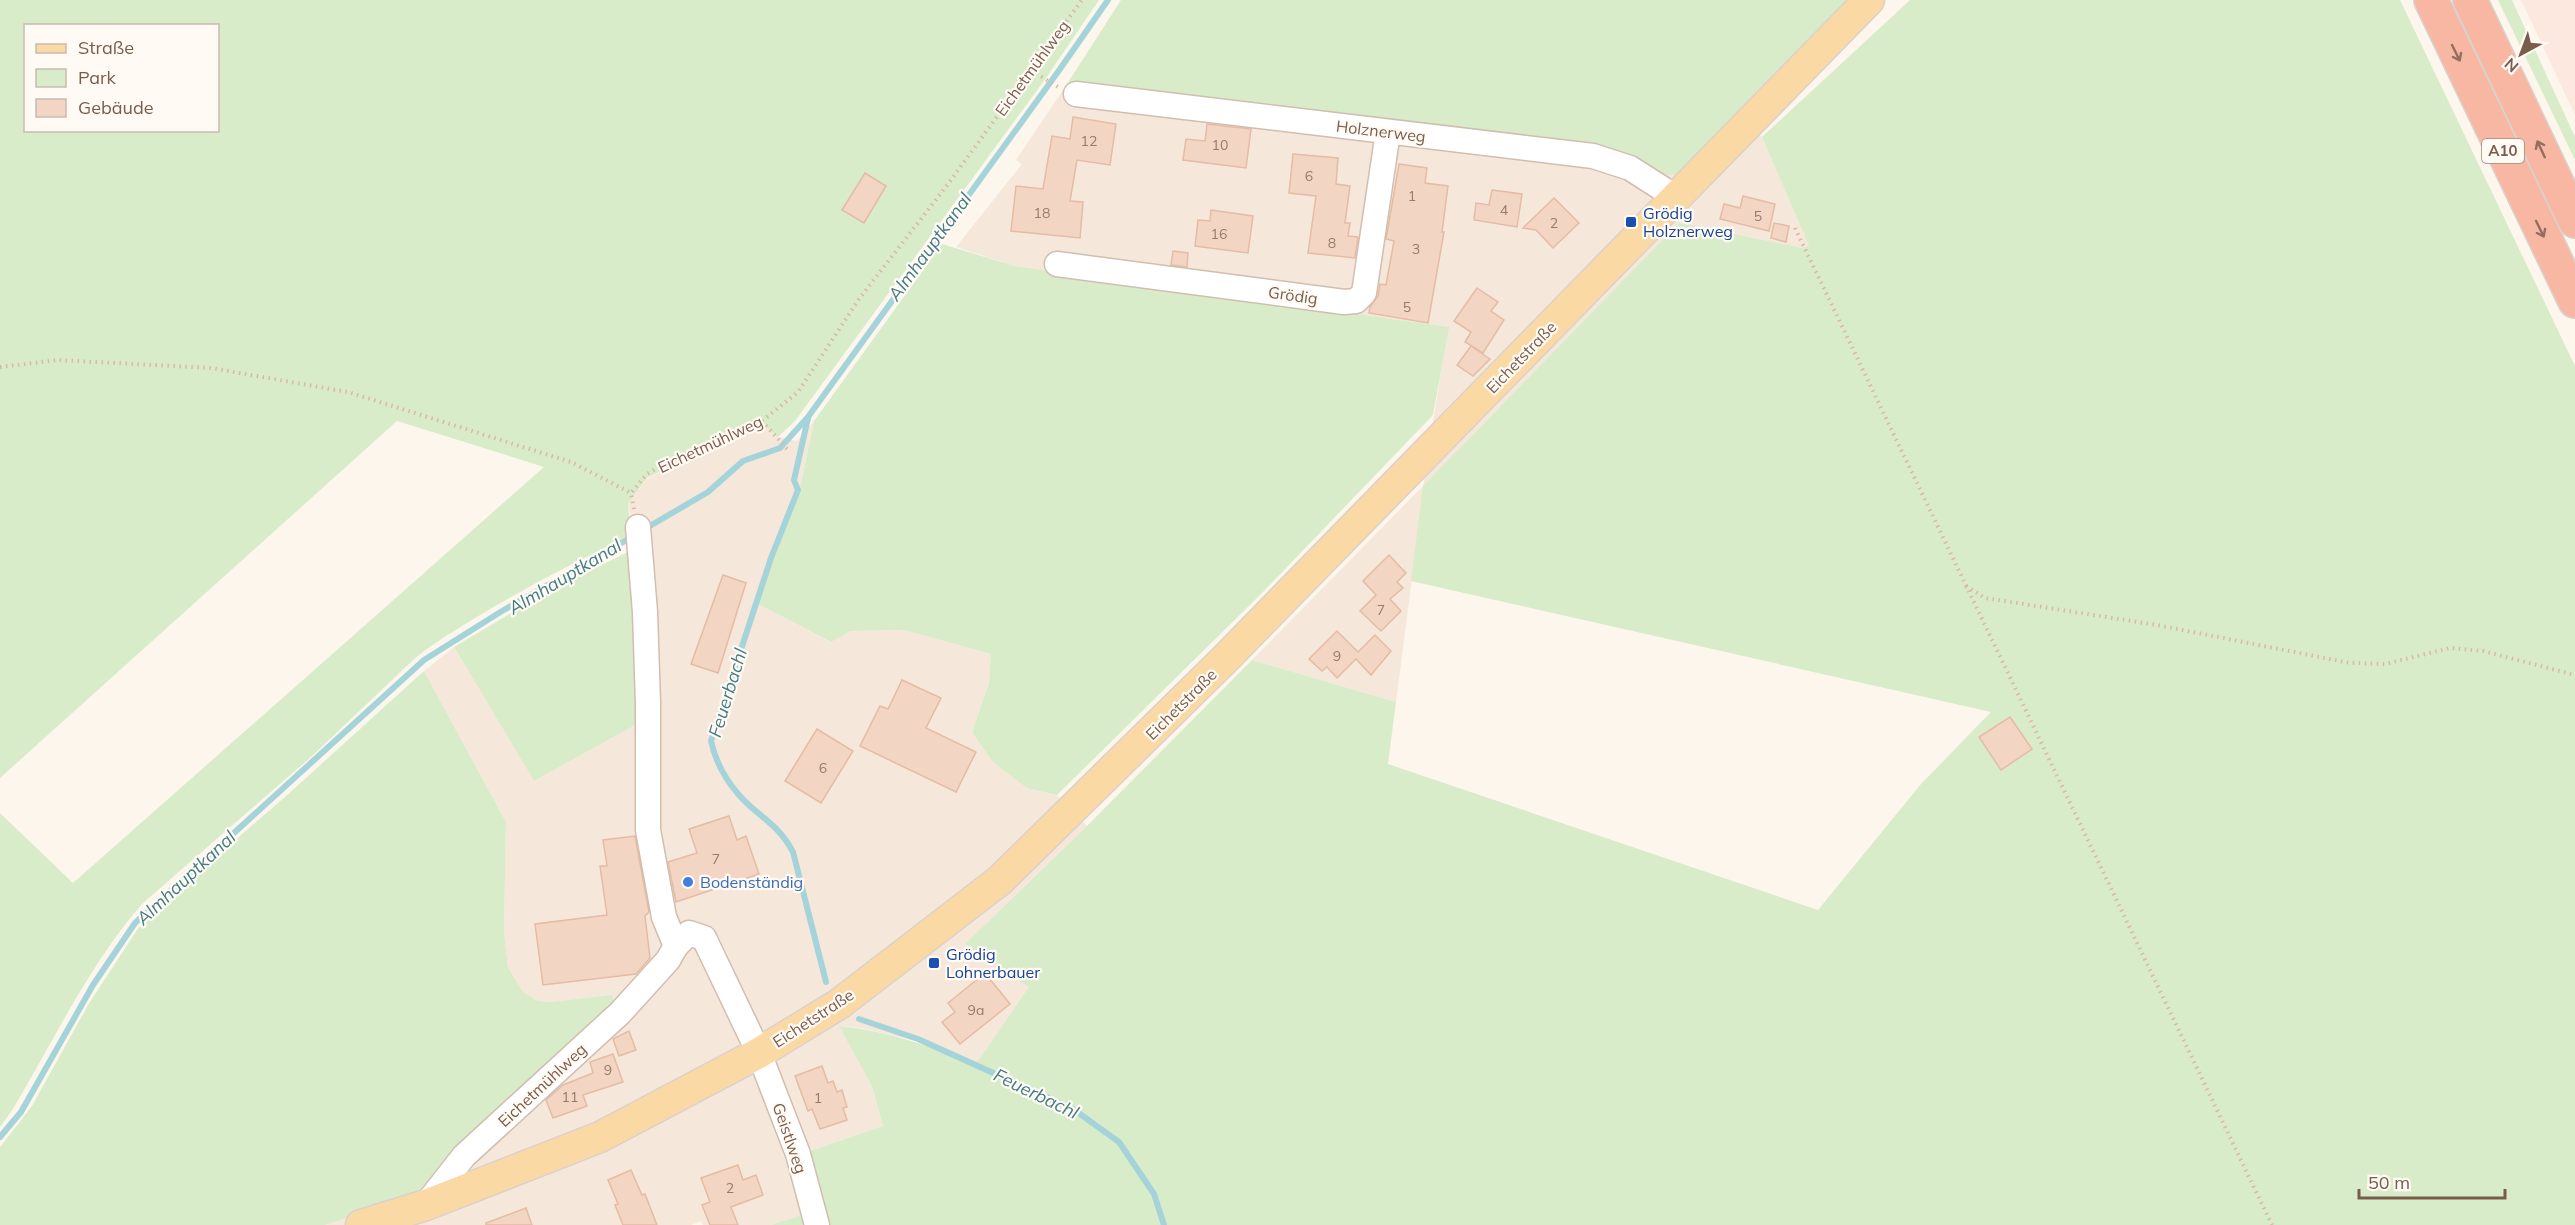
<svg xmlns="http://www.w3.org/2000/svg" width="2575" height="1225" font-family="Mulish,sans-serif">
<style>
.residential{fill:#f5e8da}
.commercial{fill:#fde8e0}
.green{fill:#d8ecc9;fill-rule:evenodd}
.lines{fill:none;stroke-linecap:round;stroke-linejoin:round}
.stream{stroke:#a5d3da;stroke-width:6}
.building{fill:#f3d5c3;stroke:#e6bba3;stroke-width:1.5}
.minor-casing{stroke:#d1beb0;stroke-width:27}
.major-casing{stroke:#dad1cd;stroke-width:33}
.highway-casing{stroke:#dad1cd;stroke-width:36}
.path{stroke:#d9b8a5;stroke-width:4;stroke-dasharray:1.5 4.5;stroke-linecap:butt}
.minor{stroke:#fff;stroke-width:24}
.major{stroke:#fbd9a5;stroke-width:30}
.highway{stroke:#f7b7a3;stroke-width:33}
.oneway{stroke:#936e5e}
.transit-dot{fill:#1a4fb4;stroke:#fffaf3;stroke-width:2}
.shop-dot{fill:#3f7fe0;stroke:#fffaf3;stroke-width:2}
.labels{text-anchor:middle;stroke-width:4.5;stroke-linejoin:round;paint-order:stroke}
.number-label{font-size:14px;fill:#987a6a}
.shield{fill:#fffaf3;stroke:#a28b7f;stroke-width:1.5}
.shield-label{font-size:15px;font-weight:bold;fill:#7a5c4d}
.street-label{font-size:16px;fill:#7a5c4d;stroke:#fffaf3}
.transit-label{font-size:16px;fill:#164399;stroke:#fffaf3;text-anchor:start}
.shop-label{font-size:16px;fill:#366cbe;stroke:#fffaf3;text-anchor:start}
.water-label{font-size:18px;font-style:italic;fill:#437c86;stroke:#fffaf3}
</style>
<rect width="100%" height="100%" fill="#fdf6ec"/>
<g class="residential">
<path d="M 1067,84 L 1613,155 L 1741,117 L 1762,137 L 1810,245 L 1802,249 L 1679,223 L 1424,486 L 1396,702 L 1252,660 L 1423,486 L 1448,327 L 1015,266 L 956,247 L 1022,164 L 1016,160 Z"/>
<path d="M 814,421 L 799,493 L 757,603 L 830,642 L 851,631 L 904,630 L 992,654 L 989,683 L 972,732 L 1027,788 L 1057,795 L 1087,826 L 965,944 L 1030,987 L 976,1064 L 925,1043 L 861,1028 L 840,1026 L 872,1086 L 883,1126 L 804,1153 L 819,1209 L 771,1225 L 703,1225 L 701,1221 L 691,1225 L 325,1225 L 418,1195 L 553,1002 L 538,1001 L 523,992 L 508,967 L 504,931 L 506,822 L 424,671 L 454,647 L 534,781 L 639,723 L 631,517 L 628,504 L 647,479 L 762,423 L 778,437 L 797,441 Z"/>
</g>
<path class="commercial" d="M 2521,0 L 2575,0 L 2575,115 Z"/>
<g class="green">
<path d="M 0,0 L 1099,0 L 1046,78 L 795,421 L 778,437 L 761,423 L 647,478 L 628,504 L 631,535 C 577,561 524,588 472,620 C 451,633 430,645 411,662 L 311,757 L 143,903 C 90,963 54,1040 13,1109 L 0,1127 L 0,813 L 73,883 L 544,467 L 397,421 L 0,778 ZM 26,26 L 218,26 L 218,130 L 26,130 Z"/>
<path d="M 1121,0 L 1853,0 L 1679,175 L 1654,174 L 1613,155 L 1067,84 Z"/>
<path d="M 1910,0 L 2400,0 L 2575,366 L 2575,1225 L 771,1225 L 819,1209 L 804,1153 L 883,1126 L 872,1086 L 839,1026 C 887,1031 931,1046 976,1064 L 1029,987 L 965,944 L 1087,826 L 1252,660 L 1396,702 L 1388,764 L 1818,910 L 1921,784 L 1991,712 L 1411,581 L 1423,486 L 1679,223 L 1802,248 L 1809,245 L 1762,137 Z"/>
<path d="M 2498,0 L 2512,0 L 2575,137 L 2575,160 Z"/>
<path d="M 942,244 L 1015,266 L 1449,327 L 1433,415 L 1262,593 L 1057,795 L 1027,788 L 993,762 L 972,732 L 989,683 L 991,654 L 904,630 L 851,631 L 831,642 L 756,603 L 799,493 L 814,421 Z"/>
<path d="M 632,550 L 639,723 L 534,781 L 454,647 L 543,594 Z"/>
<path d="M 424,671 L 506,822 L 504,931 L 508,967 L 523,992 L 538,1001 L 553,1002 L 611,995 L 617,1005 L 418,1195 L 325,1225 L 0,1225 L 0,1147 L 32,1106 L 88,1005 L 137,930 L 161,904 L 285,797 Z"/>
</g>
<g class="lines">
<g class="stream">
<path d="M 808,418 L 794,480 L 798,490 L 771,558 L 711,741 C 715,760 726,780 739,795 C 758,817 777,822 793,852 L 826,982"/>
<path d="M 643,530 L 708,492 L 743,461 L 780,448 L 808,417 L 1060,69 L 1108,0"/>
<path d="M 859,1019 L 918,1039 L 1073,1109 L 1119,1142 L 1154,1194 L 1164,1225"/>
<path d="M 0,1137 L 21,1112 L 93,985 L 135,923 L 424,660 L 502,611 L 632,537"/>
</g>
</g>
<g class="building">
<path d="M 1073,117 L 1116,124 L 1110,165 L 1077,160 L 1070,201 L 1083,202 L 1080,238 L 1011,231 L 1016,186 L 1043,189 L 1052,136 L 1070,139 Z"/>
<path d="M 1207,124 L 1251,129 L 1246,168 L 1183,160 L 1186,139 L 1205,141 Z"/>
<path d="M 1293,154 L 1338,158 L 1336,184 L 1350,186 L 1345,223 L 1350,223 L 1348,236 L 1358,237 L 1355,258 L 1308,253 L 1316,196 L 1289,193 Z"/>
<path d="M 1399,164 L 1427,168 L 1425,183 L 1448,186 L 1442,232 L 1444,232 L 1428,323 L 1369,313 L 1370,307 L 1378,296 L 1380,284 L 1386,285 L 1394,241 L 1386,239 Z"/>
<path d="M 865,173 L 886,186 L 864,223 L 842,210 Z"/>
<path d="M 1492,190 L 1522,194 L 1517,227 L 1474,220 L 1476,203 L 1489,205 Z"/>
<path d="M 1743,196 L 1775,204 L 1769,231 L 1720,219 L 1724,204 L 1740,208 Z"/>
<path d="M 1554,198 L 1579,223 L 1553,248 L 1536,230 L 1523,228 Z"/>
<path d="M 1211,210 L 1253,216 L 1248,253 L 1195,246 L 1198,220 L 1210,221 Z"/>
<path d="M 1774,223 L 1789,226 L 1786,242 L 1771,238 Z"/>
<path d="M 1173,251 L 1188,253 L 1187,267 L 1171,265 Z"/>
<path d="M 1477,288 L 1498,302 L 1491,311 L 1504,320 L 1483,353 L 1465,342 L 1471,332 L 1454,321 Z"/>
<path d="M 1471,346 L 1490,359 L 1473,376 L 1457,365 Z"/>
<path d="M 1389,555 L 1406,573 L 1397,582 L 1403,588 L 1390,599 L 1401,611 L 1381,631 L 1360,611 L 1376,595 L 1363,581 Z"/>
<path d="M 723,575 L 746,583 L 718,673 L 691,664 Z"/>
<path d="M 1337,631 L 1358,652 L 1375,635 L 1391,651 L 1371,675 L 1356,659 L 1337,678 L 1327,667 L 1322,671 L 1309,659 Z"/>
<path d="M 902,680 L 941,698 L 926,728 L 976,752 L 956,792 L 860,746 L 880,706 L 888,709 Z"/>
<path d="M 2010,717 L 2032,749 L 2001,770 L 1979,737 Z"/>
<path d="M 817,729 L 853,751 L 821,803 L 785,781 Z"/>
<path d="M 729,816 L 737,840 L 746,836 L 759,874 L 676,902 L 668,862 L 697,853 L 689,829 Z"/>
<path d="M 635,836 L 649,912 L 645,916 L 650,958 L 636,974 L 543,985 L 535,924 L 607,915 L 600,866 L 607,866 L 603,840 Z"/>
<path d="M 985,973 L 1010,1004 L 960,1044 L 942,1022 L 955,1012 L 948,1003 Z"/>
<path d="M 629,1031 L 636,1050 L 619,1056 L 613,1039 Z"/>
<path d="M 613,1054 L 623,1082 L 583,1095 L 587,1106 L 553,1118 L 546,1100 L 563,1085 L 593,1073 L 590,1062 Z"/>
<path d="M 822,1066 L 828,1083 L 833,1081 L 837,1092 L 842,1090 L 847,1107 L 843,1108 L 847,1120 L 820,1129 L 812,1109 L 808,1111 L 795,1076 Z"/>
<path d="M 738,1165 L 743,1180 L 756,1175 L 763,1195 L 731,1207 L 738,1225 L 710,1225 L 702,1205 L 710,1202 L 701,1178 Z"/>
<path d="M 631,1170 L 642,1195 L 645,1194 L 657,1225 L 623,1225 L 615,1205 L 618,1204 L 608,1180 Z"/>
<path d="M 526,1208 L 532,1225 L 486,1225 L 486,1223 Z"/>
</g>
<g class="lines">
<defs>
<g id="minor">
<path d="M 1076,94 L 1593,156 L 1630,168 L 1677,198"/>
<path d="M 1057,264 L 1344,302 L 1356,301 L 1364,293 L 1388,132"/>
<path d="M 676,946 L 689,933 L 704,938 L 759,1053 L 798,1154 L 817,1225"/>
<path d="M 424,1207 L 464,1156 L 620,1013 L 668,960 L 676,946 L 664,917 L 648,830 L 648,703 L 645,612 L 638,527"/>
</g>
<path id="major" d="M 361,1225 L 426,1205 L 600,1137 L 759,1053 L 839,1004 L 999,881 L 1226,658 L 1869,0"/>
<g id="highway">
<path d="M 2431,0 L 2575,301"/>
<path d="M 2470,0 L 2575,221"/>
</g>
</defs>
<use href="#minor" class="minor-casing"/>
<use href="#major" class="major-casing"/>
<use href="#highway" class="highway-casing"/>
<g class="path">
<path d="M 1031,70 L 1058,87"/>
<path d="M 1795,228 L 2272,1225"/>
<path d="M 0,367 L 58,360 L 211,368 L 348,392 L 571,462 L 631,493"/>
<path d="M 762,421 L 787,449"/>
<path d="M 634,509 L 631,493 L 647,474 L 673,459 L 762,421 L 798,392 L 859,299 L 948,184 L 1082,0"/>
<path d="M 1966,586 L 1985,598 L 2157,625 L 2350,663 L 2385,664 L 2450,648 L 2483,651 L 2575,675"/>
</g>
<use href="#minor" class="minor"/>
<use href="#major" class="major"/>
<use href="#highway" class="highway"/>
</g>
<defs><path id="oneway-shaft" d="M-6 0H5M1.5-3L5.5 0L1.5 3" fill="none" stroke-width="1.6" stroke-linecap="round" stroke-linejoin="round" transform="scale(1.5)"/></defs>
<g class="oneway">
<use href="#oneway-shaft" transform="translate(2456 53) rotate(64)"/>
<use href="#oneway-shaft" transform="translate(2541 149) rotate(-115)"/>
<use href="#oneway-shaft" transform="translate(2540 229) rotate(64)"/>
</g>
<g class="transit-dot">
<rect x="1625" y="216" width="12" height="12" rx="3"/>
<rect x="928" y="957" width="12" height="12" rx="3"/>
</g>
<circle class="shop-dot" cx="688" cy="882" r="6"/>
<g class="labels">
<g class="number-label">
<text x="1089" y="146">12</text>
<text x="1220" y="150">10</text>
<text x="1309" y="181">6</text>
<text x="1412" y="201">1</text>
<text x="1504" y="215">4</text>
<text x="1042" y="218">18</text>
<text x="1758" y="221">5</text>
<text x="1554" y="228">2</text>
<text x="1219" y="239">16</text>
<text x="1332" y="248">8</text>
<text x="1416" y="254">3</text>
<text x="1407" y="312">5</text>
<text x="1381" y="615">7</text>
<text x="1337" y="661">9</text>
<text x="823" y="773">6</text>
<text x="716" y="864">7</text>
<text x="976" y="1015">9a</text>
<text x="608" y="1075">9</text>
<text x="570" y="1102">11</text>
<text x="818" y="1103">1</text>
<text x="730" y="1193">2</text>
</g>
<rect class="shield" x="2482" y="139" width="42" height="24" rx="4.5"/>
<g class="shield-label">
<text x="2503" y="156">A10</text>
</g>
<g class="street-label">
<text transform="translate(1032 68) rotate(-54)" y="6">Eichetmühlweg</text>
<text transform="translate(1381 131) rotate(7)" y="6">Holznerweg</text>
<text transform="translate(1293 295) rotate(8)" y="6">Grödig</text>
<text transform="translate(1521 357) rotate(-46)" y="6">Eichetstraße</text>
<text transform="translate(710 444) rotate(-25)" y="6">Eichetmühlweg</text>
<text transform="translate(1181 704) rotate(-45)" y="6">Eichetstraße</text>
<text transform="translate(813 1018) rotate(-33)" y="6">Eichetstraße</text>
<text transform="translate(542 1085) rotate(-43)" y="6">Eichetmühlweg</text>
<text transform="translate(790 1138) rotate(71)" y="6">Geistlweg</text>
</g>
<g class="transit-label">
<text x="1643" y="219">Grödig<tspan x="1643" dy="18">Holznerweg</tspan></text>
<text x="946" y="960">Grödig<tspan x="946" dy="18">Lohnerbauer</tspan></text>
</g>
<g class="shop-label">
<text x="700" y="888">Bodenständig</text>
</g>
<g class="water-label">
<text transform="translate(930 247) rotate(-54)" y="6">Almhauptkanal</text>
<text transform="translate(565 577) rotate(-31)" y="6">Almhauptkanal</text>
<text transform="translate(728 693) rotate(-73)" y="6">Feuerbachl</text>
<text transform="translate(186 878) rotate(-43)" y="6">Almhauptkanal</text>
<text transform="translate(1036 1094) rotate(26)" y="6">Feuerbachl</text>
</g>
</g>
<rect x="24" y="24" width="195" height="108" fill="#fffaf3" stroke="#cabbb1" stroke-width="1.5"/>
<rect x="36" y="44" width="30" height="9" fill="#fbd9a5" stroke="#cabbb1" stroke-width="1.5"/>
<text x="78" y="54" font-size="18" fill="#7a5c4d">Straße</text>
<rect x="36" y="69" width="30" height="18" fill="#d8ecc9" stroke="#cabbb1" stroke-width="1.5"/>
<text x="78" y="84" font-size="18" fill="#7a5c4d">Park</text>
<rect x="36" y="99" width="30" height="18" fill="#f3d5c3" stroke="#cabbb1" stroke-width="1.5"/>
<text x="78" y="114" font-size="18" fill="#7a5c4d">Gebäude</text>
<g transform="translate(2521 54) rotate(221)" stroke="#fffaf3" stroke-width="4.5" paint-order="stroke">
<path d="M0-4.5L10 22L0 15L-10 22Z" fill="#7a5c4d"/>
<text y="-9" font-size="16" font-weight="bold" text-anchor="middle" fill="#7a5c4d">N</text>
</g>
<path d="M2359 1189v9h146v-9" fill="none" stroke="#7a5c4d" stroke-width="3"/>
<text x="2368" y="1189" font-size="18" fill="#7a5c4d" stroke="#fffaf3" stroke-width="4.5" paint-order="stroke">50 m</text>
</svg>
